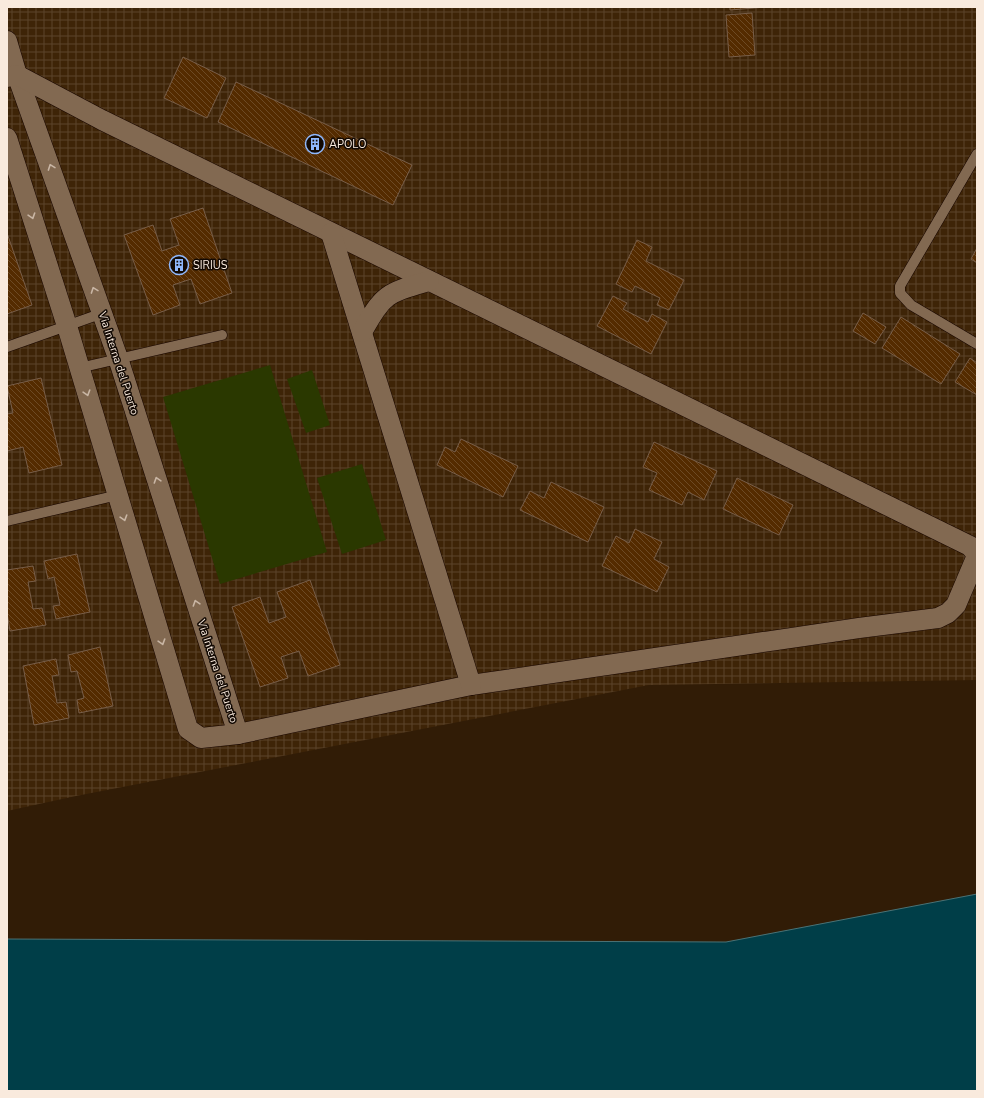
<svg xmlns="http://www.w3.org/2000/svg" width="984" height="1098" font-family="'Nunito Sans',sans-serif">
<style>
.industrial{fill:url(#industrial-grid)}
.garden{fill:#2a3800}
.water{fill:#003e48;stroke:#4b7275}
.building{fill:url(#building-back-hatch);stroke:#785e49}
.lines{fill:none;stroke-linecap:round;stroke-linejoin:round}
.service-casing{stroke:#180600;stroke-width:11}
.minor-casing{stroke:#180600;stroke-width:21}
.service{stroke:#826951;stroke-width:10}
.minor{stroke:#826951;stroke-width:20}
.oneway{stroke:#c9b6a5}
.labels{text-anchor:middle;stroke-width:3;stroke-linejoin:round;paint-order:stroke}
.poi-label{font-size:11px;fill:#f9eadd;stroke:#120903;text-anchor:start}
.street-label{font-size:11px;fill:#f9eadd;stroke:#120903}
</style>
<defs>
<pattern id="industrial-grid" width="8" height="8" patternUnits="userSpaceOnUse"><rect width="8" height="8" fill="#3e2407"/><path d="M0 4h8M4 0v8" fill="none" stroke="#5b442b"/></pattern>
<pattern id="building-back-hatch" width="6" height="6" patternUnits="userSpaceOnUse"><rect width="6" height="6" fill="#542b00"/><path d="M-1 5l2 2M0 0l6 6M5-1l2 2" fill="none" stroke="#6d4a25"/></pattern>
</defs>
<rect width="100%" height="100%" fill="#311c06"/>
<path class="industrial" d="M 7,7 L 977,7 L 977,680 L 649,685 L 76,796 L 7,811 Z"/>
<g class="garden">
<path d="M 270,365 L 327,552 L 220,584 L 163,397 Z"/>
<path d="M 312,370 L 330,425 L 306,433 L 287,379 Z"/>
<path d="M 362,464 L 386,540 L 342,554 L 317,478 Z"/>
</g>
<path class="water" d="M 977,894 L 977,1091 L 7,1091 L 7,939 L 726,942 Z"/>
<g class="building">
<path d="M 730,7 L 766,7 L 730,10 Z"/>
<path d="M 752,13 L 755,55 L 729,57 L 726,15 Z"/>
<path d="M 183,57 L 226,78 L 207,118 L 164,98 Z"/>
<path d="M 236,82 L 412,165 L 393,205 L 218,122 Z"/>
<path d="M 203,208 L 232,293 L 200,304 L 191,279 L 173,285 L 180,305 L 153,315 L 124,235 L 153,225 L 162,251 L 179,245 L 170,219 Z"/>
<path d="M 7,233 L 32,305 L 7,314 Z"/>
<path d="M 637,240 L 652,247 L 646,261 L 684,280 L 669,310 L 657,305 L 660,298 L 635,286 L 632,292 L 616,284 Z"/>
<path d="M 977,248 L 977,263 L 971,259 Z"/>
<path d="M 613,296 L 627,303 L 623,309 L 648,322 L 652,314 L 667,322 L 651,354 L 597,326 Z"/>
<path d="M 863,313 L 886,327 L 875,344 L 853,331 Z"/>
<path d="M 901,317 L 960,354 L 941,384 L 882,348 Z"/>
<path d="M 970,358 L 977,363 L 977,395 L 955,382 Z"/>
<path d="M 41,378 L 62,465 L 29,473 L 23,447 L 7,451 L 7,414 L 13,413 L 7,386 Z"/>
<path d="M 461,439 L 518,466 L 503,497 L 437,465 L 445,447 L 455,452 Z"/>
<path d="M 654,442 L 717,471 L 704,500 L 688,492 L 682,505 L 649,490 L 657,473 L 643,467 Z"/>
<path d="M 737,478 L 793,505 L 779,535 L 723,509 Z"/>
<path d="M 551,482 L 604,507 L 588,542 L 520,510 L 530,491 L 544,498 Z"/>
<path d="M 635,529 L 662,542 L 654,559 L 669,567 L 657,592 L 602,566 L 616,536 L 629,543 Z"/>
<path d="M 77,554 L 90,612 L 56,619 L 53,606 L 60,605 L 54,577 L 48,579 L 44,561 Z"/>
<path d="M 33,566 L 36,581 L 28,582 L 33,609 L 42,608 L 46,625 L 10,631 L 7,613 L 7,570 Z"/>
<path d="M 310,580 L 340,665 L 308,676 L 299,651 L 281,657 L 288,678 L 260,687 L 232,607 L 260,597 L 269,623 L 286,617 L 277,592 Z"/>
<path d="M 100,647 L 113,706 L 79,713 L 77,700 L 84,698 L 77,671 L 71,672 L 68,655 Z"/>
<path d="M 56,659 L 59,675 L 52,676 L 57,703 L 66,702 L 69,718 L 34,725 L 23,666 Z"/>
</g>
<g class="lines">
<defs>
<g id="service">
<path d="M 977,154 L 900,286 L 900,293 L 911,305 L 977,344"/>
<path d="M 7,347 L 103,313"/>
<path d="M 79,368 L 222,335"/>
<path d="M 7,521 L 118,495"/>
</g>
<g id="minor">
<path d="M 7,41 L 17,75 L 118,358 L 238,734"/>
<path d="M 7,77 L 17,75 L 102,120 L 970,546 L 975,552 L 976,558 L 956,605 L 948,613 L 938,618 L 859,628 L 471,685 L 238,734 L 201,738 L 188,729 L 67,326 L 7,138"/>
<path d="M 331,233 L 471,685"/>
<path d="M 362,332 C 384,293 387,293 429,281"/>
</g>
</defs>
<use href="#service" class="service-casing"/>
<use href="#minor" class="minor-casing"/>
<use href="#service" class="service"/>
<use href="#minor" class="minor"/>
</g>
<defs><path id="oneway-chevron" d="M-2-3.5L2.5 0L-2 3.5" fill="none" stroke-width="1.6" stroke-linecap="round" stroke-linejoin="round"/></defs>
<g class="oneway">
<use href="#oneway-chevron" transform="translate(51 167) rotate(-110)"/>
<use href="#oneway-chevron" transform="translate(32 216) rotate(72)"/>
<use href="#oneway-chevron" transform="translate(94 290) rotate(-110)"/>
<use href="#oneway-chevron" transform="translate(87 393) rotate(73)"/>
<use href="#oneway-chevron" transform="translate(157 480) rotate(-108)"/>
<use href="#oneway-chevron" transform="translate(124 518) rotate(73)"/>
<use href="#oneway-chevron" transform="translate(196 603) rotate(-108)"/>
<use href="#oneway-chevron" transform="translate(162 642) rotate(73)"/>
</g>
<defs>
<symbol id="building-ring" viewBox="-11 -11 22 22"><circle r="9.5" fill="#120903" stroke="#8fb8fd" stroke-width="1.5"/><path d="M-4-6H4V6H1V3H-1V6H-4ZM-2.5-4.3h1.7v1.8h-1.7ZM.8-4.3h1.7v1.8H.8ZM-2.5-1h1.7V.8h-1.7ZM.8-1h1.7V.8H.8Z" fill="#8fb8fd"/></symbol>
</defs>
<g fill-rule="evenodd">
<use href="#building-ring" x="304" y="133" width="22" height="22"/>
<use href="#building-ring" x="168" y="254" width="22" height="22"/>
</g>
<g class="labels">
<g class="poi-label">
<text x="329" y="148">APOLO</text>
<text x="193" y="269">SIRIUS</text>
</g>
<g class="street-label">
<text transform="translate(119 363) rotate(72)" y="4">Via Interna del Puerto</text>
<text transform="translate(218 671) rotate(72)" y="4">Via Interna del Puerto</text>
</g>
</g>
<rect width="984" height="1098" fill="none" stroke="#f9eadd" stroke-width="16"/>
</svg>
